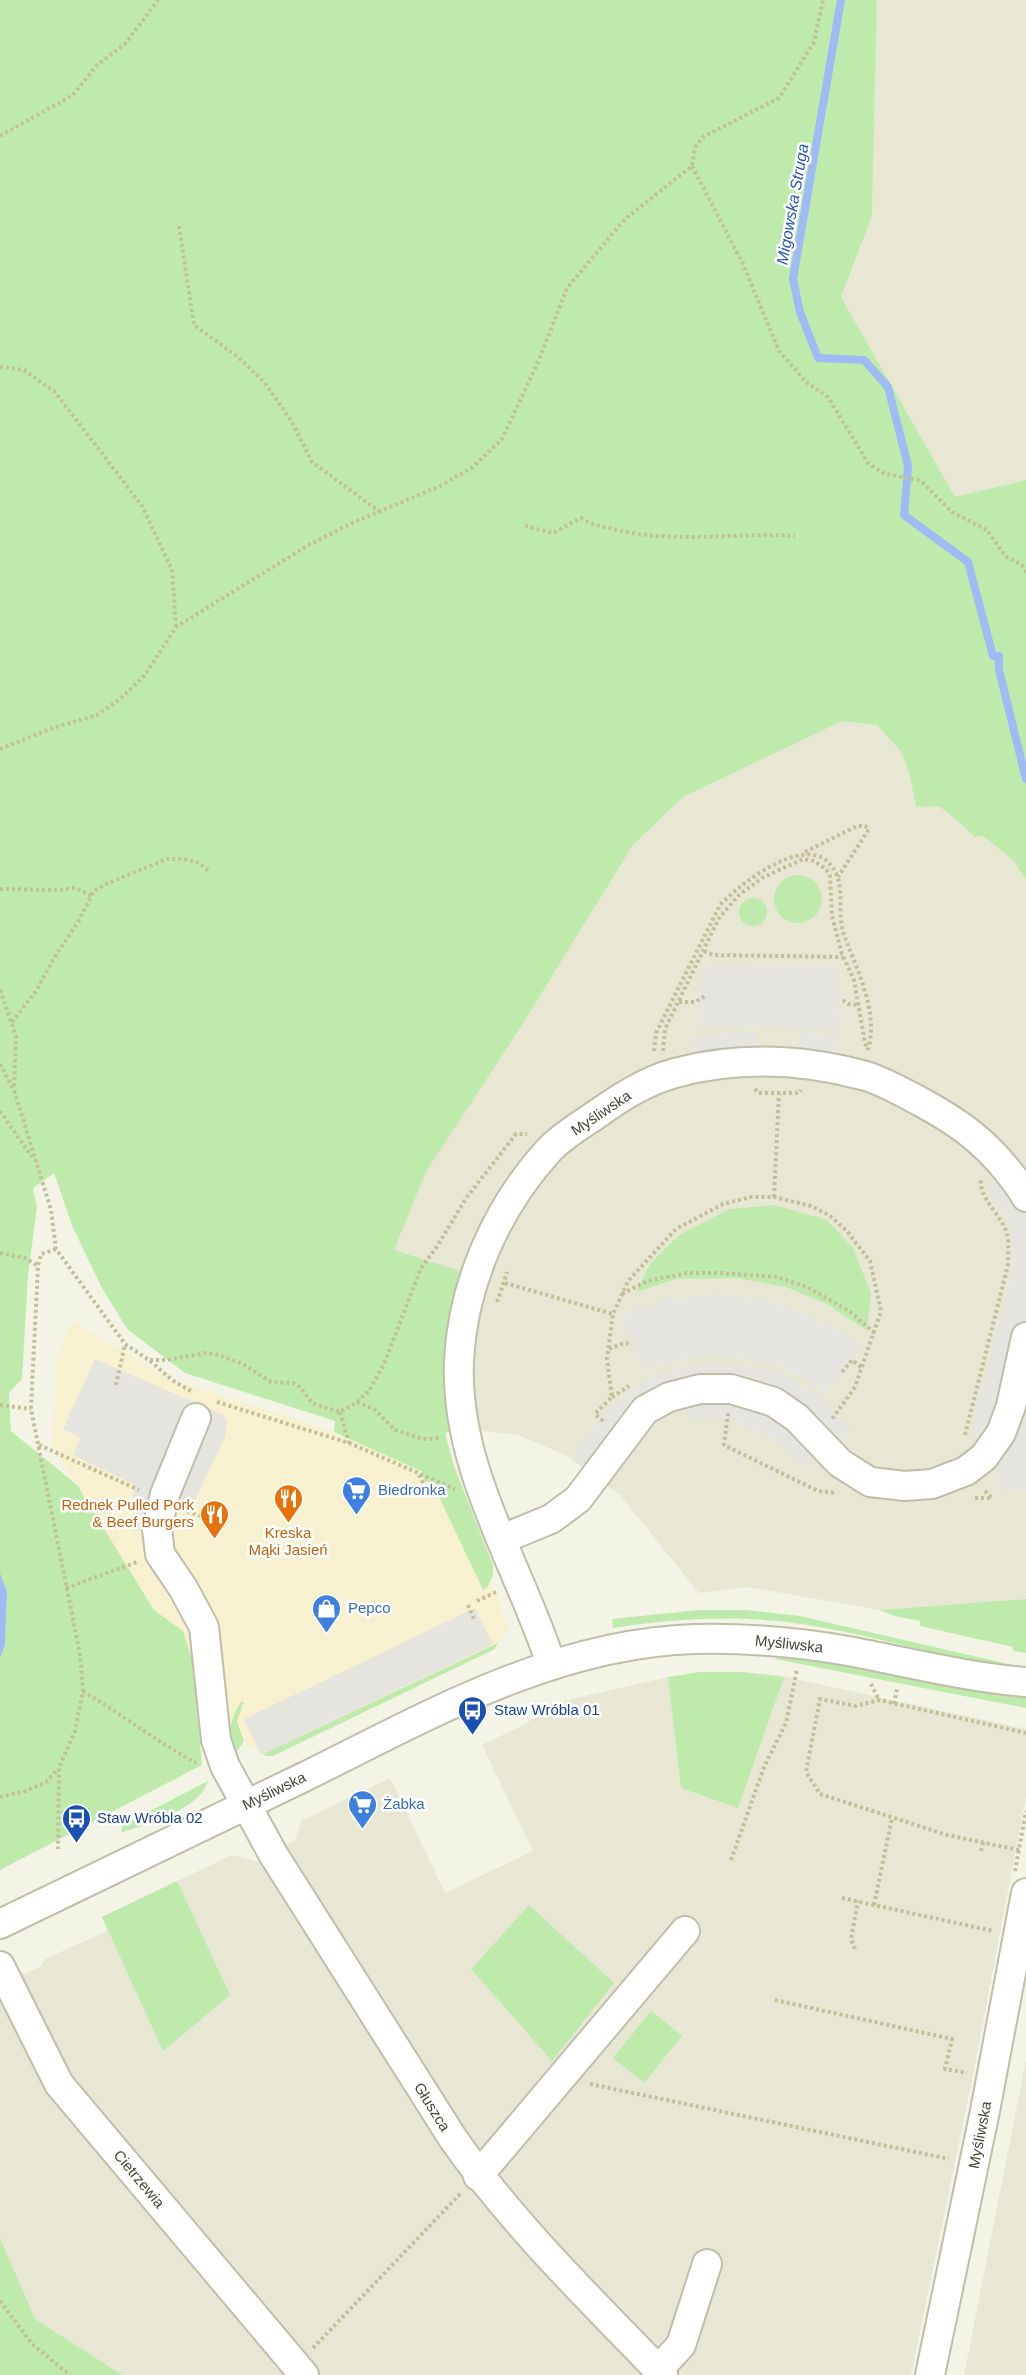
<svg xmlns="http://www.w3.org/2000/svg" width="1026" height="2375" font-family="Arial,sans-serif">
<style>
.residential{fill:#e8e7d4}
.commercial{fill:#f8f1d0}
.green{fill:#beebac}
.parking{fill:#e5e4de}
.water{fill:#9ebbf5}
.lines{fill:none;stroke-linecap:round;stroke-linejoin:round}
.stream{stroke:#9ebbf5;stroke-width:8}
.minor-casing{stroke:#c0bea8;stroke-width:32}
.path{stroke:#c3bf98;stroke-width:4;stroke-dasharray:3 3;stroke-linecap:butt}
.minor{stroke:#fff;stroke-width:28}
.labels{text-anchor:middle;stroke-width:5;stroke-linejoin:round;paint-order:stroke}
.street-label{font-size:15px;fill:#474535;stroke:#fff}
.shop-label{font-size:15px;fill:#366cbe;stroke:#fff;text-anchor:start}
.food-label{font-size:15px;fill:#c56008;stroke:#fff;text-anchor:end}
.transit-label{font-size:15px;fill:#164399;stroke:#fff;text-anchor:start}
.water-label{font-size:16px;font-style:italic;fill:#2756bb;stroke:#fff}
</style>
<rect width="100%" height="100%" fill="#f4f4e6"/>
<g class="residential">
<path d="M 877,0 L 1026,0 L 1026,480 L 955,498 L 841,297 L 872,216 Z"/>
<path d="M 842,720 L 877,725 L 901,752 L 909,772 L 916,806 L 939,806 L 950,816 L 964,824 L 974,836 L 983,836 L 1014,861 L 1026,880 L 1026,1599 L 880,1610 L 747,1587 L 699,1593 L 620,1495 L 567,1456 L 518,1435 L 451,1427 L 393,1250 L 426,1172 L 519,1030 L 633,845 L 683,797 Z"/>
<path d="M 701,1672 L 741,1672 L 777,1675 L 1026,1729 L 1026,1796 L 972,2080 L 911,2375 L 0,2375 L 0,1985 L 39,1967 L 47,1958 L 107,1931 L 102,1917 L 232,1855 L 259,1862 L 295,1840 L 301,1821 L 390,1778 L 445,1893 L 533,1851 L 482,1745 L 521,1726 L 563,1701 L 668,1677 Z"/>
<path d="M 1026,2060 L 1026,2375 L 964,2375 Z"/>
</g>
<path class="commercial" d="M 73,1322 L 172,1380 L 334,1432 L 423,1472 L 424,1481 L 433,1484 L 487,1588 L 491,1583 L 509,1629 L 498,1643 L 274,1751 L 248,1746 L 237,1720 L 201,1736 L 192,1659 L 183,1631 L 154,1610 L 53,1447 L 56,1359 Z"/>
<g class="green">
<path d="M 0,0 L 877,0 L 872,216 L 841,297 L 955,497 L 1026,480 L 1026,880 L 1014,861 L 983,836 L 974,837 C 964,824 951,817 939,806 L 916,807 L 909,772 L 901,752 L 877,725 L 842,721 L 683,797 L 633,845 L 519,1030 L 426,1172 L 394,1250 L 460,1271 L 447,1342 L 452,1431 L 445,1433 L 454,1466 L 493,1565 L 493,1576 L 487,1588 L 483,1590 L 433,1484 L 424,1481 L 423,1472 L 334,1432 L 335,1421 L 185,1373 L 127,1329 L 102,1288 L 73,1228 L 54,1173 L 33,1188 L 37,1207 L 28,1275 L 22,1379 L 9,1393 L 11,1431 L 77,1485 L 154,1610 L 183,1631 L 192,1659 L 202,1765 L 0,1870 L 0,1659 L 5,1645 L 7,1592 L 0,1573 Z"/>
<circle cx="798" cy="899" r="24"/>
<circle cx="753" cy="912" r="14"/>
<path d="M 774,1205 L 827,1220 L 853,1248 L 871,1293 L 867,1331 L 825,1303 L 786,1287 L 735,1278 L 677,1279 L 636,1292 L 650,1264 L 679,1235 L 729,1209 Z"/>
<path d="M 1026,1599 L 1026,1653 L 1013,1651 L 1013,1647 L 920,1626 L 920,1621 L 894,1616 L 880,1610 Z"/>
<path d="M 699,1610 L 746,1610 L 800,1616 L 1026,1668 C 955,1662 889,1639 819,1627 C 751,1614 682,1617 613,1628 L 612,1619 Z"/>
<path d="M 498,1643 L 495,1649 L 273,1756 L 265,1756 L 263,1754 Z"/>
<path d="M 779,1656 L 844,1664 L 939,1684 L 1020,1696 L 1026,1698 L 1026,1708 L 775,1659 Z"/>
<path d="M 701,1672 L 741,1672 L 784,1677 L 738,1808 L 681,1788 L 668,1677 Z"/>
<path d="M 241,1702 L 244,1702 L 237,1721 L 244,1741 L 236,1753 C 228,1736 229,1719 241,1702 Z"/>
<path d="M 208,1781 C 199,1810 149,1823 123,1832 L 121,1831 L 123,1825 Z"/>
<path d="M 177,1881 L 230,1995 L 163,2051 L 102,1917 Z"/>
<path d="M 529,1905 L 614,1983 L 552,2061 L 471,1969 Z"/>
<path d="M 651,2011 L 682,2036 L 644,2083 L 613,2058 Z"/>
<path d="M 0,2238 L 35,2319 L 122,2375 L 0,2375 Z"/>
</g>
<g class="parking">
<path d="M 707,966 L 840,967 L 839,1029 L 697,1026 L 698,985 Z"/>
<path d="M 755,1030 L 757,1050 L 693,1057 L 691,1037 Z"/>
<path d="M 801,1031 L 840,1037 L 836,1057 L 798,1051 Z"/>
<path d="M 1026,1159 L 1026,1489 L 1000,1490 L 998,1471 L 971,1432 L 1015,1259 L 1010,1224 L 986,1189 Z"/>
<path d="M 719,1294 L 761,1299 L 797,1311 L 835,1328 L 862,1345 L 826,1394 L 793,1372 L 767,1363 L 718,1355 L 695,1356 L 645,1370 L 620,1316 L 665,1299 Z"/>
<path d="M 95,1359 L 224,1415 L 227,1422 L 225,1437 L 193,1505 L 183,1501 L 179,1512 L 134,1532 L 133,1484 L 73,1455 L 80,1438 L 63,1429 Z"/>
<path d="M 712,1363 L 758,1367 L 785,1374 L 823,1398 L 853,1432 L 802,1467 L 783,1444 L 735,1420 L 717,1418 L 691,1421 L 679,1386 L 591,1467 L 573,1456 L 605,1412 L 644,1380 L 680,1367 Z"/>
<path d="M 475,1608 L 493,1644 L 261,1755 L 244,1719 Z"/>
</g>
<path class="water" d="M 0,1573 L 7,1592 L 5,1645 L 0,1659 Z"/>
<g class="lines">
<path class="stream" d="M 841,0 L 793,279 L 800,312 L 818,358 L 864,360 L 888,387 L 908,466 L 904,515 L 968,562 L 993,656 L 999,656 L 999,670 L 1026,779"/>
<defs>
<g id="minor">
<path d="M 196,1418 L 165,1494 L 157,1529 L 160,1554 L 183,1588 L 204,1627 L 216,1740 L 225,1766 L 273,1854 L 452,2137 C 512,2224 590,2299 663,2375"/>
<path d="M 502,1539 L 551,1519 L 578,1499 L 645,1410 L 669,1397 L 700,1389 L 731,1389 L 774,1402 L 797,1418 L 840,1463 L 870,1482 L 905,1486 L 932,1484 L 966,1471 L 984,1457 L 1001,1433 L 1011,1406 L 1026,1337"/>
<path d="M 551,1664 C 519,1565 454,1468 459,1360 C 463,1283 497,1207 549,1150 C 562,1136 581,1125 597,1114 C 621,1097 646,1081 675,1073 C 738,1056 803,1059 866,1076 C 885,1082 904,1093 921,1102 C 956,1121 982,1139 1007,1170 C 1014,1179 1021,1187 1026,1197"/>
<path d="M 0,1924 C 102,1875 204,1826 306,1776 C 429,1715 555,1643 695,1639 C 746,1638 798,1642 848,1651 C 907,1662 965,1677 1026,1682"/>
<path d="M 0,1966 L 59,2084 L 304,2375"/>
<path d="M 478,2176 L 685,1931"/>
<path d="M 658,2370 L 681,2345 L 707,2264"/>
<path d="M 930,2375 L 985,2111 L 1026,1893"/>
</g>
</defs>
<use href="#minor" class="minor-casing"/>
<g class="path">
<path d="M 0,136 L 73,95 L 96,66 L 126,43 L 158,0"/>
<path d="M 692,166 L 743,264 L 779,351 L 806,382 L 828,397 L 868,463 L 883,473 L 921,481 L 952,512 L 987,530 L 1005,556 L 1022,565 L 1026,572"/>
<path d="M 179,226 L 194,325 L 238,357 L 264,382 L 292,422 L 312,462 L 380,512"/>
<path d="M 0,367 L 24,370 L 55,392 L 142,506 L 172,570 L 176,627"/>
<path d="M 525,526 L 553,533 L 581,518 C 593,526 603,526 616,530 C 677,544 734,532 795,536"/>
<path d="M 0,749 L 53,728 L 97,715 L 119,700 L 145,675 L 176,627 L 307,546 L 352,523 L 440,486 L 473,467 L 502,439 L 538,362 L 567,288 L 625,219 L 692,166 L 695,147 L 703,137 L 779,98 L 814,42 L 823,0"/>
<path d="M 805,852 L 857,826 L 865,826 L 869,829 L 838,877"/>
<path d="M 0,889 L 57,890 L 75,888 L 92,896"/>
<path d="M 704,951 L 713,955 L 843,957"/>
<path d="M 0,990 L 16,1036 L 14,1089"/>
<path d="M 843,1000 L 848,1004 L 860,1005"/>
<path d="M 679,1002 L 695,1002 L 705,996"/>
<path d="M 12,1022 L 36,991 L 54,958 L 78,922 L 94,891 L 106,884 L 167,859 L 184,859 L 199,863 L 210,872"/>
<path d="M 654,1051 L 656,1033 L 720,905 C 742,882 817,823 837,876 C 844,894 837,915 844,935 C 857,970 879,1011 868,1050"/>
<path d="M 663,1051 L 665,1029 L 719,918 L 738,896 L 762,878 L 803,859 L 814,861 L 826,869 L 830,876 L 832,916 L 842,954 L 854,980 L 865,1043 L 868,1050"/>
<path d="M 0,1064 L 14,1090 L 51,1210 L 56,1249 L 125,1344 L 149,1360 L 172,1380 L 191,1391"/>
<path d="M 755,1089 L 758,1093 L 779,1093"/>
<path d="M 0,1111 L 32,1157"/>
<path d="M 774,1197 L 779,1093 L 799,1093 L 801,1090"/>
<path d="M 56,1249 L 41,1254 L 38,1266 L 31,1409 L 80,1654 L 83,1691 L 75,1731 L 59,1768 L 58,1849"/>
<path d="M 0,1253 L 25,1258 L 38,1266"/>
<path d="M 505,1283 L 613,1314"/>
<path d="M 622,1294 L 647,1281 L 687,1273 L 719,1273 L 777,1277 L 807,1287 L 849,1311 L 875,1333"/>
<path d="M 496,1301 L 498,1300 L 507,1272"/>
<path d="M 609,1349 L 624,1343 L 632,1344"/>
<path d="M 150,1360 L 166,1360 L 206,1353 L 215,1354 L 243,1364 L 271,1382 L 293,1383 L 300,1387 L 312,1403 L 340,1412 L 357,1402 L 369,1391 L 384,1364 L 421,1268 L 436,1248 L 467,1197 L 516,1134 L 527,1134"/>
<path d="M 842,1372 L 852,1360 L 862,1368"/>
<path d="M 116,1385 L 125,1344"/>
<path d="M 612,1397 L 629,1386"/>
<path d="M 217,1402 L 349,1443 L 455,1489"/>
<path d="M 357,1402 L 374,1409 L 395,1430 L 423,1439 L 441,1438"/>
<path d="M 0,1405 L 31,1409"/>
<path d="M 340,1412 L 349,1443"/>
<path d="M 728,1413 L 724,1445 L 818,1491 L 835,1493"/>
<path d="M 603,1421 L 595,1414 L 612,1397 L 607,1359 L 613,1314 L 628,1281 L 676,1229 L 723,1204 L 751,1197 L 774,1197 L 811,1206 L 829,1215 L 846,1230 L 870,1261 L 881,1311 L 855,1387 L 832,1419"/>
<path d="M 965,1435 L 1008,1265 C 1008,1253 1010,1242 1006,1231 C 1000,1214 979,1198 981,1180"/>
<path d="M 39,1445 L 139,1490"/>
<path d="M 419,1475 L 425,1486"/>
<path d="M 975,1498 L 992,1498 L 984,1490"/>
<path d="M 187,1511 L 201,1516"/>
<path d="M 66,1588 L 137,1562"/>
<path d="M 477,1601 L 496,1592"/>
<path d="M 468,1605 L 474,1619"/>
<path d="M 871,1684 L 879,1700"/>
<path d="M 83,1691 C 121,1714 156,1741 196,1763"/>
<path d="M 894,1704 L 897,1689"/>
<path d="M 0,1797 L 26,1791 L 46,1782 L 58,1769"/>
<path d="M 1019,1850 L 947,1835 L 820,1794 L 806,1772 L 820,1699 L 856,1706 L 879,1700 L 1026,1733"/>
<path d="M 981,1851 L 983,1842"/>
<path d="M 731,1860 L 764,1767 L 786,1723 L 797,1670"/>
<path d="M 1015,1871 L 1026,1811"/>
<path d="M 842,1898 L 993,1931"/>
<path d="M 874,1905 L 892,1818"/>
<path d="M 855,1949 L 851,1939 L 858,1901"/>
<path d="M 775,2000 L 952,2039 L 945,2069 L 967,2073"/>
<path d="M 590,2084 L 949,2159"/>
<path d="M 0,2301 L 32,2344 L 70,2375"/>
<path d="M 313,2348 L 461,2193"/>
</g>
<use href="#minor" class="minor"/>
</g>
<defs>
<symbol id="supermarket-pin" viewBox="-11 -11 22 30"><path d="M0 17L-7.5 6A9.5 9.5 0 1 1 7.5 6Z" fill="#3f7fe0" stroke="#fff"/><path d="M-6-5.5h2.5l.6 2H6L4.5 2H-2.5L-4.4-4H-6ZM-1.5 3.2a1.3 1.3 0 1 0 .1 0ZM3 3.2a1.3 1.3 0 1 0 .1 0Z" fill="#fff"/></symbol>
<symbol id="restaurant-pin" viewBox="-11 -11 22 30"><path d="M0 17L-7.5 6A9.5 9.5 0 1 1 7.5 6Z" fill="#e8710a" stroke="#fff"/><path d="M-5-6h1v4h1v-4h1v4h1v-4h1v5L-1.5 .5V6h-2V.5L-5-1ZM5-6V6H3V1.5H1.5Q1.5-4 5-6Z" fill="#fff"/></symbol>
<symbol id="shop-pin" viewBox="-11 -11 22 30"><path d="M0 17L-7.5 6A9.5 9.5 0 1 1 7.5 6Z" fill="#3f7fe0" stroke="#fff"/><path d="M-5-2.5h2.3a2.7 3.5 0 0 1 5.4 0H5L5.5 6h-11ZM-1.5-2.5h3a1.5 2.3 0 0 0-3 0Z" fill="#fff"/></symbol>
<symbol id="bus-pin" viewBox="-11 -11 22 30"><path d="M0 17L-7.5 6A9.5 9.5 0 1 1 7.5 6Z" fill="#1a4fb4" stroke="#fff"/><path d="M-5-6H5V4H4V6H2V4H-2V6H-4V4H-5ZM-3.5-4V0h7V-4ZM-3.5 1.2v1.5H-2V1.2ZM2 1.2v1.5H3.5V1.2Z" fill="#fff"/></symbol>
</defs>
<g fill-rule="evenodd">
<use href="#supermarket-pin" x="340" y="1474" width="33" height="45"/>
<use href="#restaurant-pin" x="272" y="1482" width="33" height="45"/>
<use href="#restaurant-pin" x="198" y="1498" width="33" height="45"/>
<use href="#shop-pin" x="310" y="1592" width="33" height="45"/>
<use href="#bus-pin" x="456" y="1694" width="33" height="45"/>
<use href="#supermarket-pin" x="346" y="1788" width="33" height="45"/>
<use href="#bus-pin" x="60" y="1802" width="33" height="45"/>
</g>
<g class="labels">
<g class="street-label">
<text transform="translate(601 1113) rotate(-34)" y="5">Myśliwska</text>
<text transform="translate(789 1644) rotate(6)" y="5">Myśliwska</text>
<text transform="translate(274 1791) rotate(-26)" y="5">Myśliwska</text>
<text transform="translate(432 2107) rotate(58)" y="5">Głuszca</text>
<text transform="translate(980 2135) rotate(-79)" y="5">Myśliwska</text>
<text transform="translate(139 2179) rotate(50)" y="5">Cietrzewia</text>
</g>
<g class="shop-label">
<text x="378" y="1495">Biedronka</text>
<text x="348" y="1613">Pepco</text>
<text x="383" y="1809">Żabka</text>
</g>
<g class="food-label">
<text x="194" y="1510">Rednek Pulled Pork<tspan x="194" dy="17">&amp; Beef Burgers</tspan></text>
<text x="288" y="1538" text-anchor="middle">Kreska<tspan x="288" dy="17">Mąki Jasień</tspan></text>
</g>
<g class="transit-label">
<text x="494" y="1715">Staw Wróbla 01</text>
<text x="97" y="1823">Staw Wróbla 02</text>
</g>
<g class="water-label">
<text transform="translate(792 204) rotate(-80)" y="6">Migowska Struga</text>
</g>
</g>
</svg>
